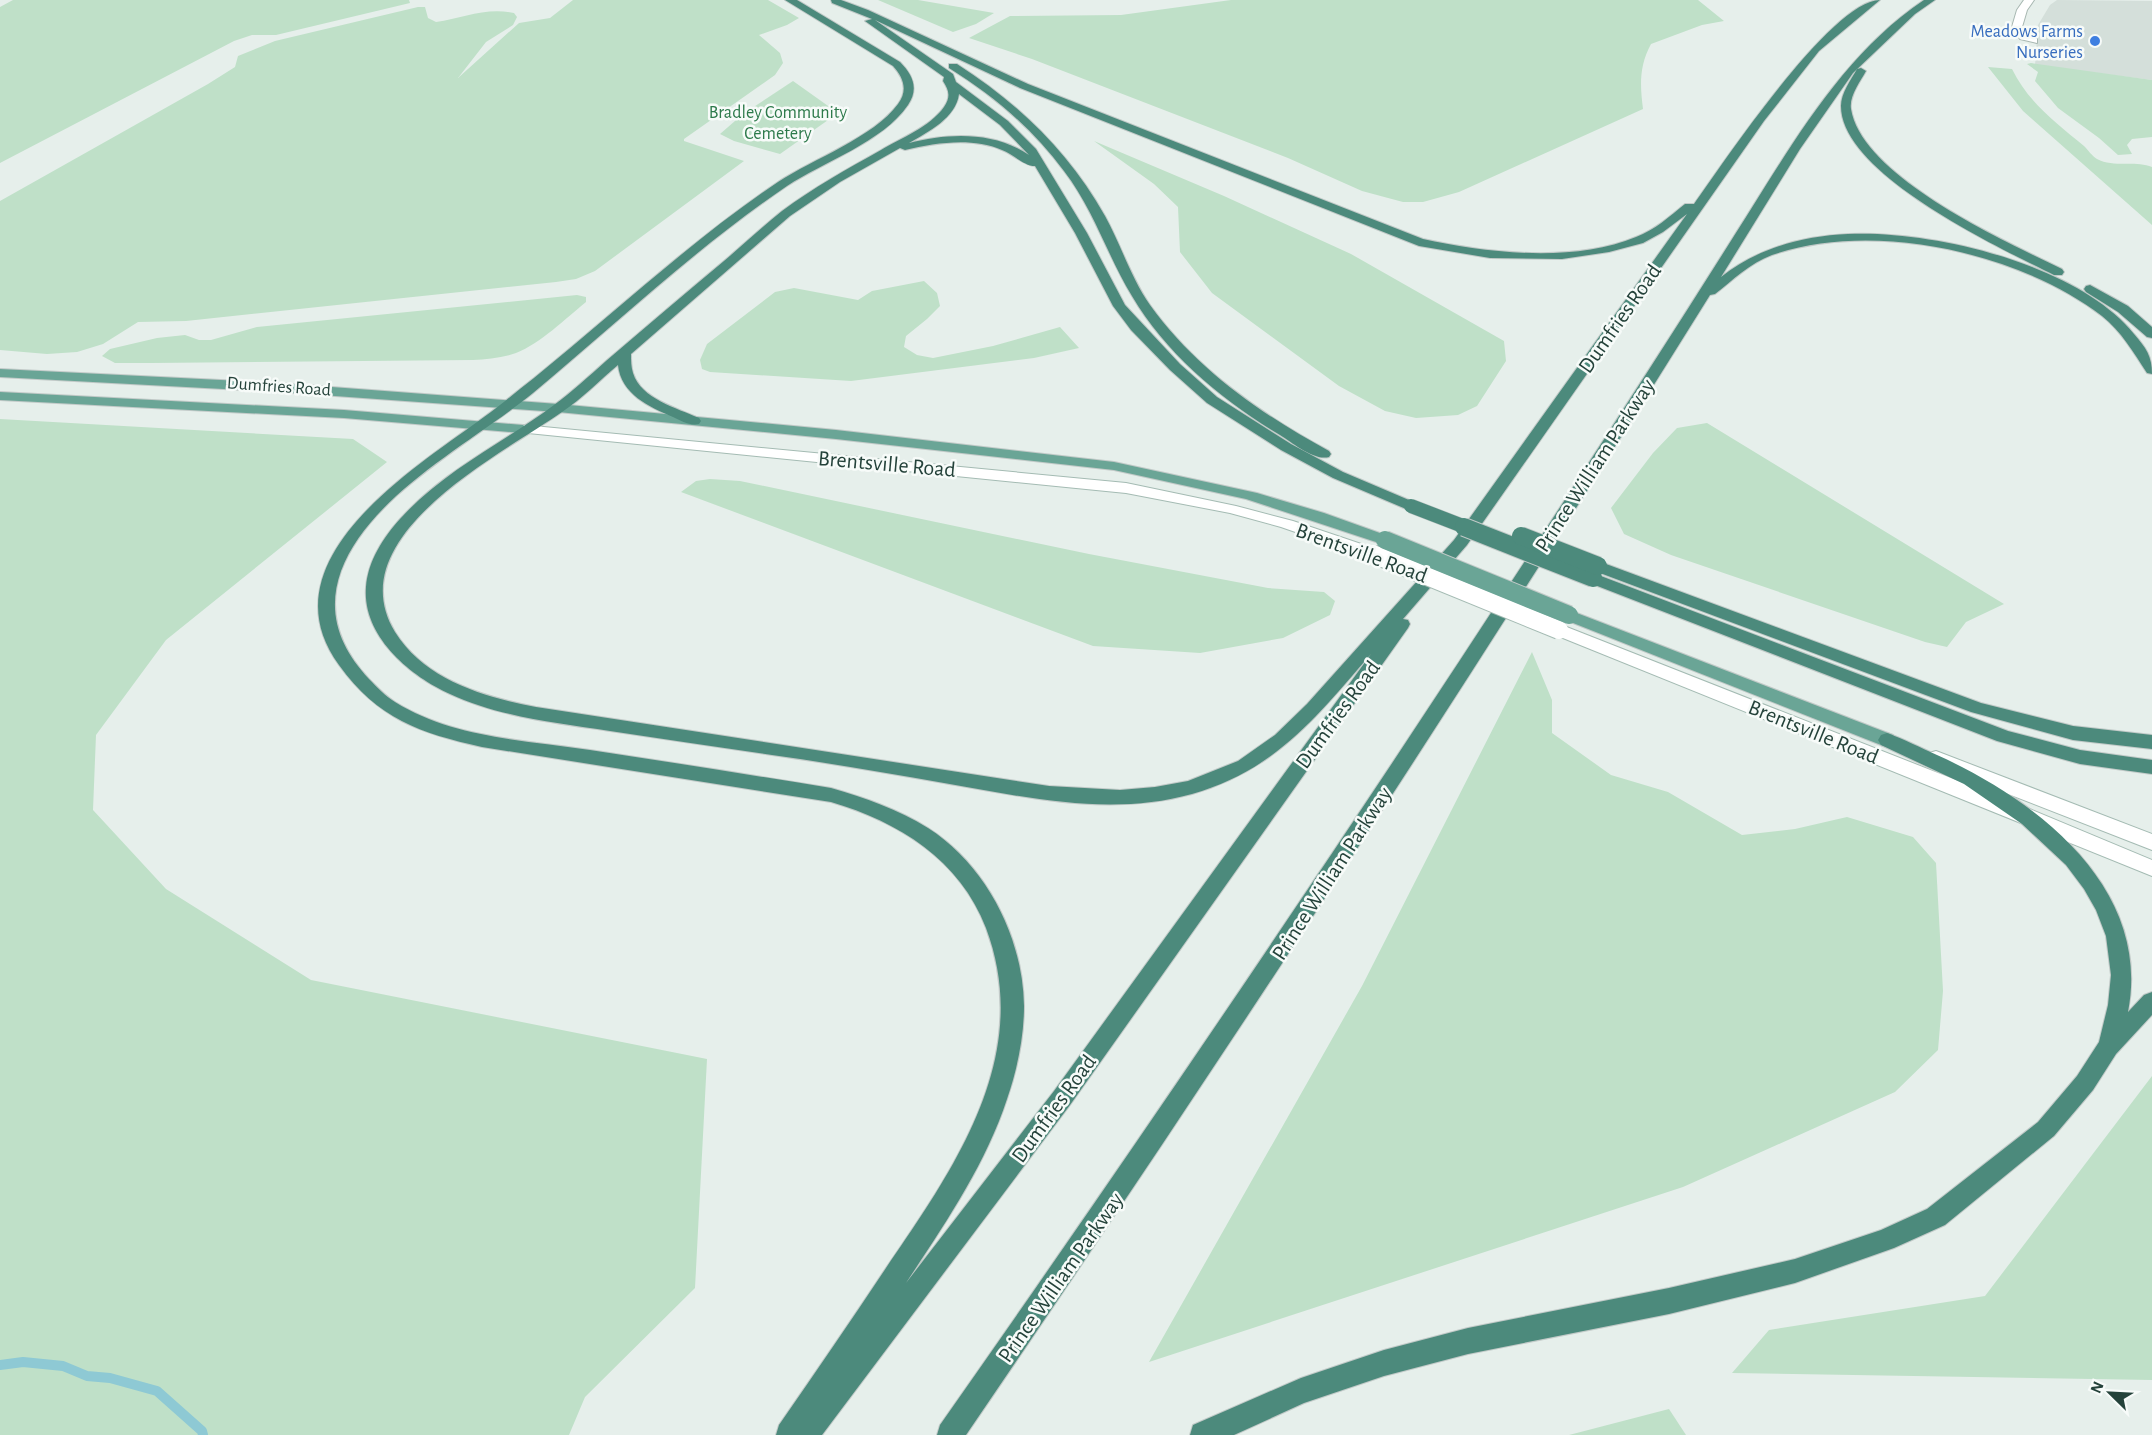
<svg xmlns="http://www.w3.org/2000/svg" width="2152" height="1435" font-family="'Alegreya Sans',sans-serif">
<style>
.built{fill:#d4dfda}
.green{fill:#bfe0c8}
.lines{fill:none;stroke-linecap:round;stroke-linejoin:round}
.stream{stroke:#8ec9d4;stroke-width:10}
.minor-casing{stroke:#a8b8b2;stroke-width:2}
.secondary-casing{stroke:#a4bbb3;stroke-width:2}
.primary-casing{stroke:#c2cac8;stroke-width:2}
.trunk-casing{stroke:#c2cac8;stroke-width:2}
.minor{fill:#fff;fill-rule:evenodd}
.secondary{fill:#fff;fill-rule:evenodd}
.primary{fill:#6aa596;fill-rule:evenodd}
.trunk{fill:#4c8a7c;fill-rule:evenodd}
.secondary-bridge-casing{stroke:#a4bbb3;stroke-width:20;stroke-linecap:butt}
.primary-bridge-casing{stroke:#c2cac8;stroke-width:20;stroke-linecap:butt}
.trunk-bridge-far1-casing{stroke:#c2cac8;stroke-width:15;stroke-linecap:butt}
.trunk-bridge-casing{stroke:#c2cac8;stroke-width:20;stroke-linecap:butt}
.secondary-bridge{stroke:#fff;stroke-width:18}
.primary-bridge{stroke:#6aa596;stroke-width:18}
.trunk-bridge-far1{stroke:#4c8a7c;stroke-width:14}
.trunk-bridge{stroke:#4c8a7c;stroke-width:18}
.shop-dot{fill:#3f7fe0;stroke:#f7fbf9;stroke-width:2}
.labels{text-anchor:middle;stroke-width:5;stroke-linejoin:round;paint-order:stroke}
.far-shop-label{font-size:18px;fill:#366cbe;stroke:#f7fbf9;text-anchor:end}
.far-park-label{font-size:18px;fill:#2d7a4b;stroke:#f7fbf9}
.far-street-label{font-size:18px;fill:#24423a;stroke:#f7fbf9}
.street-label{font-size:22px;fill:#24423a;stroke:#f7fbf9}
</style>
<rect width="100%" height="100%" fill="#e6efeb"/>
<path class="built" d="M 2057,0 L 2152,1 L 2152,80 L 2035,65 L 2038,25 L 2050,5 Z"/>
<g class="green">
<path d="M 13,0 L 409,0 L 410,3 L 276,35 L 252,35 L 234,41 L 0,163 L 0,7 Z"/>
<path d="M 573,0 L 768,0 L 799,18 L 787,25 L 759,35 L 780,53 L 783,63 L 775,75 L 684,139 L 684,141 L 744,161 L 595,271 L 576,279 L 556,282 L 186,321 L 138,322 L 103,344 L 77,352 L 47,354 L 0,350 L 0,201 L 208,84 L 235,67 L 238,56 L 275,41 L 418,7 L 425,7 L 428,18 L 436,22 C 463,18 486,7 514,13 L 517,17 L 513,25 L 486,42 L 458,78 L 519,23 L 550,18 Z"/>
<path d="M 878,0 L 918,0 L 994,13 L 976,24 L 953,32 Z"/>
<path d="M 1231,0 L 1698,0 L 1724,21 L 1702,25 L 1651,44 C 1639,66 1640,86 1643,109 L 1459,192 L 1423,202 L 1403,202 L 1362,191 L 1288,158 L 1032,59 L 969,38 L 1010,16 L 1121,15 Z"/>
<path d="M 2031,63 L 2152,80 L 2152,137 L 2132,139 L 2127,145 L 2132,154 L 2118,155 L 2099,138 L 2058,108 L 2035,81 L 2038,72 L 2027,64 Z"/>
<path d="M 1988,67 L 2012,69 C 2028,102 2056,123 2084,146 C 2088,150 2092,156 2097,159 C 2114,168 2135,160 2152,167 L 2152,225 L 2023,111 Z"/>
<path d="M 793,81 L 838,113 L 780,154 L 734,141 L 720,134 L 743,114 Z"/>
<path d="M 1094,141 L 1224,196 L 1351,254 L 1504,341 L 1506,361 L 1477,406 L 1458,415 L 1416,418 L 1385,411 L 1339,386 L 1212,293 L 1180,252 L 1178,207 L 1154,184 Z"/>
<path d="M 924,281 L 937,293 L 940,306 L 927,319 L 906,336 L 904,347 L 917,355 L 933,358 L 993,346 L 1060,327 L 1079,348 L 1034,358 L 851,381 L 710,372 L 702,369 L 700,360 L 707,344 L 775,292 L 794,288 L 858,300 L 872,291 Z"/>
<path d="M 577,295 L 586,297 L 586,302 C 565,319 541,343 516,353 C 502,358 487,359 473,360 L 152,363 L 115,363 L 102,356 L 110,349 L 157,338 L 185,335 L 199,340 L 211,340 L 257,327 Z"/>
<path d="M 0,419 L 353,439 L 387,462 L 166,640 L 96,735 L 93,810 L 166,889 L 311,980 L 707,1059 L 695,1288 L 585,1397 L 569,1435 L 0,1435 Z"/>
<path d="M 1707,423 L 2004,604 L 1966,622 L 1947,647 L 1925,642 L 1671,555 L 1624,534 L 1611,508 L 1653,453 L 1677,428 Z"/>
<path d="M 710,479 L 740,481 L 1089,554 L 1268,588 L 1324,592 L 1335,601 L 1330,615 L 1283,638 L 1200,653 L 1093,646 L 681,492 L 696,481 Z"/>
<path d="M 1532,652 L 1552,700 L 1552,733 L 1611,775 L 1668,792 L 1742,835 L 1795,829 L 1847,817 L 1913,837 L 1936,863 L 1943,991 L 1938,1050 L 1895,1092 L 1683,1187 L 1149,1362 L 1362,986 Z"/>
<path d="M 2152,1076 L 2152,1380 L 1732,1373 L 1769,1330 L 1985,1296 Z"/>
<path d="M 1669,1409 L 1686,1435 L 1569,1435 Z"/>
</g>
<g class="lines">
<path class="stream" d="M 0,1365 L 23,1362 L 63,1366 L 87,1376 L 110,1378 L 157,1391 L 202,1431 L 203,1435"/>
<defs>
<path id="minor" d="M 2024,0 L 2034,0 L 2027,10 L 2022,27 L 2027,35 L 2037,39 L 2037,43 L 2020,39 L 2012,27 L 2017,10 Z"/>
<g id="secondary">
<path d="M 523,425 L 1126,483 L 1236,506 L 1293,521 L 1379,550 L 1381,554 L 1373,559 L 1281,527 L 1230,513 L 1126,493 L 518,432 L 516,429 Z"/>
<path d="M 1559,624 L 2027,808 L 2152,860 L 2152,876 L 1553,634 L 1551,630 L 1553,626 Z"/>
<path d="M 1936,751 L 2152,834 L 2152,850 L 1929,763 L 1927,758 L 1929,753 Z"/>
</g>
<g id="primary">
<path d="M 0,369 L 279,383 L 558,404 L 836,430 L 1114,462 L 1257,493 L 1324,513 L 1391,537 L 1393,540 L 1385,545 L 1246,499 L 1114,470 L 836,439 L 558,412 L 279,392 L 0,377 Z"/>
<path d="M 0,392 L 344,410 L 523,425 L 530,429 L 523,433 L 344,418 L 0,400 Z"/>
<path d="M 1569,610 L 1893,735 L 1896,740 L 1893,745 L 1887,747 L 1881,745 L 1563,619 L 1561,615 L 1563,611 Z"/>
</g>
<g id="trunk">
<path d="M 785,0 L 797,0 L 900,62 C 913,75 919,89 908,105 C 883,142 823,162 787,186 C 697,247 617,323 533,393 C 472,443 370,494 341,571 C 326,613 340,648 369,679 C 377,687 385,696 395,702 C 453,738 524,740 590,750 C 670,762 751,775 831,788 C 865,798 898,809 928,828 C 986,865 1023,937 1024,1006 C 1024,1037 1017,1070 1007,1099 C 985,1166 944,1225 906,1283 L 1054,1091 L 1371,654 C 1317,716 1276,770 1192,794 C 1110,817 1025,797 944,783 C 887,773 829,763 772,755 C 718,747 664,739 610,731 C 556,723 500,717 450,694 C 410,676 362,636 366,587 C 368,561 383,538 400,519 C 444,470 503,443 554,405 C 572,392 589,376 606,361 C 645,328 684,294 724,261 C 743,245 762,227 782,211 C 813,188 847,169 881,150 C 901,138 930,127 944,107 C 951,97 949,90 943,81 L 944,77 L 865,21 L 872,19 L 832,3 L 831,0 L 841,0 L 868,10 L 1028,84 L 1423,239 C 1486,253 1574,263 1636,237 C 1655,230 1670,216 1685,204 L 1694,204 C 1723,163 1832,0 1880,0 L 1819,51 L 1764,121 L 1467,545 L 1403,619 L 1408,620 L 1410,624 L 1408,628 L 1070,1105 L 822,1435 L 776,1435 L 779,1425 C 815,1373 851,1321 886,1268 C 955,1167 1034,1056 986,928 C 960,860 899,822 831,802 L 482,747 C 420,733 378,719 339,665 C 263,561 413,469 484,417 C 501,405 517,391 534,378 C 615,312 692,240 778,182 C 813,159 874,137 898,104 C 908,91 904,78 893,66 ZM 875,20 L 1020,88 L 1419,246 L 1490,258 L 1562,259 L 1609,252 L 1643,243 L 1663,232 L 1687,214 L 1454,540 L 1307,704 L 1275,735 L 1238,761 L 1188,781 L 1155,787 L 1120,790 L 1049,786 L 536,707 C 484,697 425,680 395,632 C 337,536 501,455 562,412 C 582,399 600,380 618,365 C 621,394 649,407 673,417 C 681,421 690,426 699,424 L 701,421 L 699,418 C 677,408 641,399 633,373 C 631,367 631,360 631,354 L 790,216 L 840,182 L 900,148 L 905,150 C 936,143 971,137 1002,150 C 1013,154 1024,166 1035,166 L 1075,233 L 1113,306 L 1131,330 L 1170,370 L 1207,403 L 1281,450 L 1333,478 L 1406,509 L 1411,511 L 1419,506 L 1416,503 L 1343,472 L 1291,444 L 1217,397 L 1180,364 L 1125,305 L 1087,233 L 1036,149 L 1008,121 L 956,82 L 953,74 ZM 959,94 L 1000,125 L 1029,155 C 994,131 948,133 909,143 C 928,132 956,118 959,94 Z"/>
<path d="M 1924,0 L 1935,0 L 1915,14 L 1853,73 L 1800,149 L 1721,277 C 1758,248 1802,236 1848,234 C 1934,230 2079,265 2134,334 C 2146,348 2152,356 2152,374 L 2147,373 C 2134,353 2121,331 2102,316 C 2018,252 1873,220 1772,255 C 1750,263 1733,280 1715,294 L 1710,295 C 1470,680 1222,1060 966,1435 L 937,1435 L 940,1425 C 1159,1113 1372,798 1579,478 C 1631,398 1683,317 1734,236 C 1788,152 1839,57 1924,0 Z"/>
<path d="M 949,64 L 957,64 C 1018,103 1069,152 1105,216 C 1121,245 1131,278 1150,305 C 1196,369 1261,414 1329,451 L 1331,454 L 1329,457 C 1314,461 1293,443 1280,435 C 1223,401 1166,354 1132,296 C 1107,255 1094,210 1064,171 C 1033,129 994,96 949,68 Z"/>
<path d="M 1861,68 L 1866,71 C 1860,82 1849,96 1851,109 C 1862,177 2005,241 2062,269 L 2064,272 L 2062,275 L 2054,275 C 2000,248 1841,174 1841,106 C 1841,93 1851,80 1857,69 Z"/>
<path d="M 2090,285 L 2128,306 L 2152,327 L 2152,338 L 2147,337 L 2118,312 L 2086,292 L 2084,289 L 2086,286 Z"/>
<path d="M 1598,561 L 1981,703 L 2073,726 L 2152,735 L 2152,749 L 2073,740 L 1971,712 L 1592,570 L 1590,566 Z"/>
<path d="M 1593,573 L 2008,731 L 2080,750 L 2152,760 L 2152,774 L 2080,764 L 1997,741 L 1587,582 L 1585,578 L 1587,574 Z"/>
<path d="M 1887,733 C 1904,739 1921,748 1937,755 C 2037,800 2152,888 2128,1012 L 2144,995 L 2152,992 L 2152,1015 L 2116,1054 L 2093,1090 L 2054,1136 L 1945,1225 L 1894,1248 L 1795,1283 L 1669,1314 L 1468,1354 L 1384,1376 L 1304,1403 L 1234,1435 L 1190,1435 L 1193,1425 L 1301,1378 L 1384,1350 L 1468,1328 L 1669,1288 L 1795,1259 L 1881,1230 L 1927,1209 L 2038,1122 L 2077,1076 L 2099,1042 L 2108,1005 L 2111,975 L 2106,936 L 2096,910 L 2084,889 L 2066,865 L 2022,824 L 1964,784 L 1881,745 L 1878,740 L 1881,735 Z"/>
</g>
</defs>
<use href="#minor" class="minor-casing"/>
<use href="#secondary" class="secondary-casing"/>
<use href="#primary" class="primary-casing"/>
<use href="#trunk" class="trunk-casing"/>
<use href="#minor" class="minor"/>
<use href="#secondary" class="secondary"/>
<use href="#primary" class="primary"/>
<use href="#trunk" class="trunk"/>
<defs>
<path id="secondary-bridge" d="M 1373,554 L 1559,630"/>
<path id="primary-bridge" d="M 1385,540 L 1569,615"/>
<path id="trunk-bridge-far1" d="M 1411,506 L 1468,528"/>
<g id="trunk-bridge">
<path d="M 1464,527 L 1593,578"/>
<path d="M 1521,536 L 1598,566"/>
</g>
</defs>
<use href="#secondary-bridge" class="secondary-bridge-casing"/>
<use href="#primary-bridge" class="primary-bridge-casing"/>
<use href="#trunk-bridge-far1" class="trunk-bridge-far1-casing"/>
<use href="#trunk-bridge" class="trunk-bridge-casing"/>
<use href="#secondary-bridge" class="secondary-bridge"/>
<use href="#primary-bridge" class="primary-bridge"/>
<use href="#trunk-bridge-far1" class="trunk-bridge-far1"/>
<use href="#trunk-bridge" class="trunk-bridge"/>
</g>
<circle class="shop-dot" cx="2095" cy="41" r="6"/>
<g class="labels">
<g class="far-shop-label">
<text x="2083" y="37">Meadows Farms<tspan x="2083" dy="21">Nurseries</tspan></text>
</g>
<g class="far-park-label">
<text x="778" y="118">Bradley Community<tspan x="778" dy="21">Cemetery</tspan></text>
</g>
<g class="far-street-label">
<text transform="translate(279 386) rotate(4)" y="6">Dumfries Road</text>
</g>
<g class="street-label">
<text transform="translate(1619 318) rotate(-55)" y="8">Dumfries Road</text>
<text transform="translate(887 463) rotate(5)" y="8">Brentsville Road</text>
<text transform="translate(1594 465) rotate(-57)" y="8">Prince William Parkway</text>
<text transform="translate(1362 552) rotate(20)" y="8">Brentsville Road</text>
<text transform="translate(1337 714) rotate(-54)" y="8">Dumfries Road</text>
<text transform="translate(1814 731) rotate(22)" y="8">Brentsville Road</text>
<text transform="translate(1331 873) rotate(-57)" y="8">Prince William Parkway</text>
<text transform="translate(1053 1108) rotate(-54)" y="8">Dumfries Road</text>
<text transform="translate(1060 1277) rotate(-55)" y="8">Prince William Parkway</text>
</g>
</g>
<g transform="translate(2110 1393) rotate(294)" stroke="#f7fbf9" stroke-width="4.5" paint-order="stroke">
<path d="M0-4.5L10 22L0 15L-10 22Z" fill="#24423a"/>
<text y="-9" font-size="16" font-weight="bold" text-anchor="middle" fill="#24423a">N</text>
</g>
</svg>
